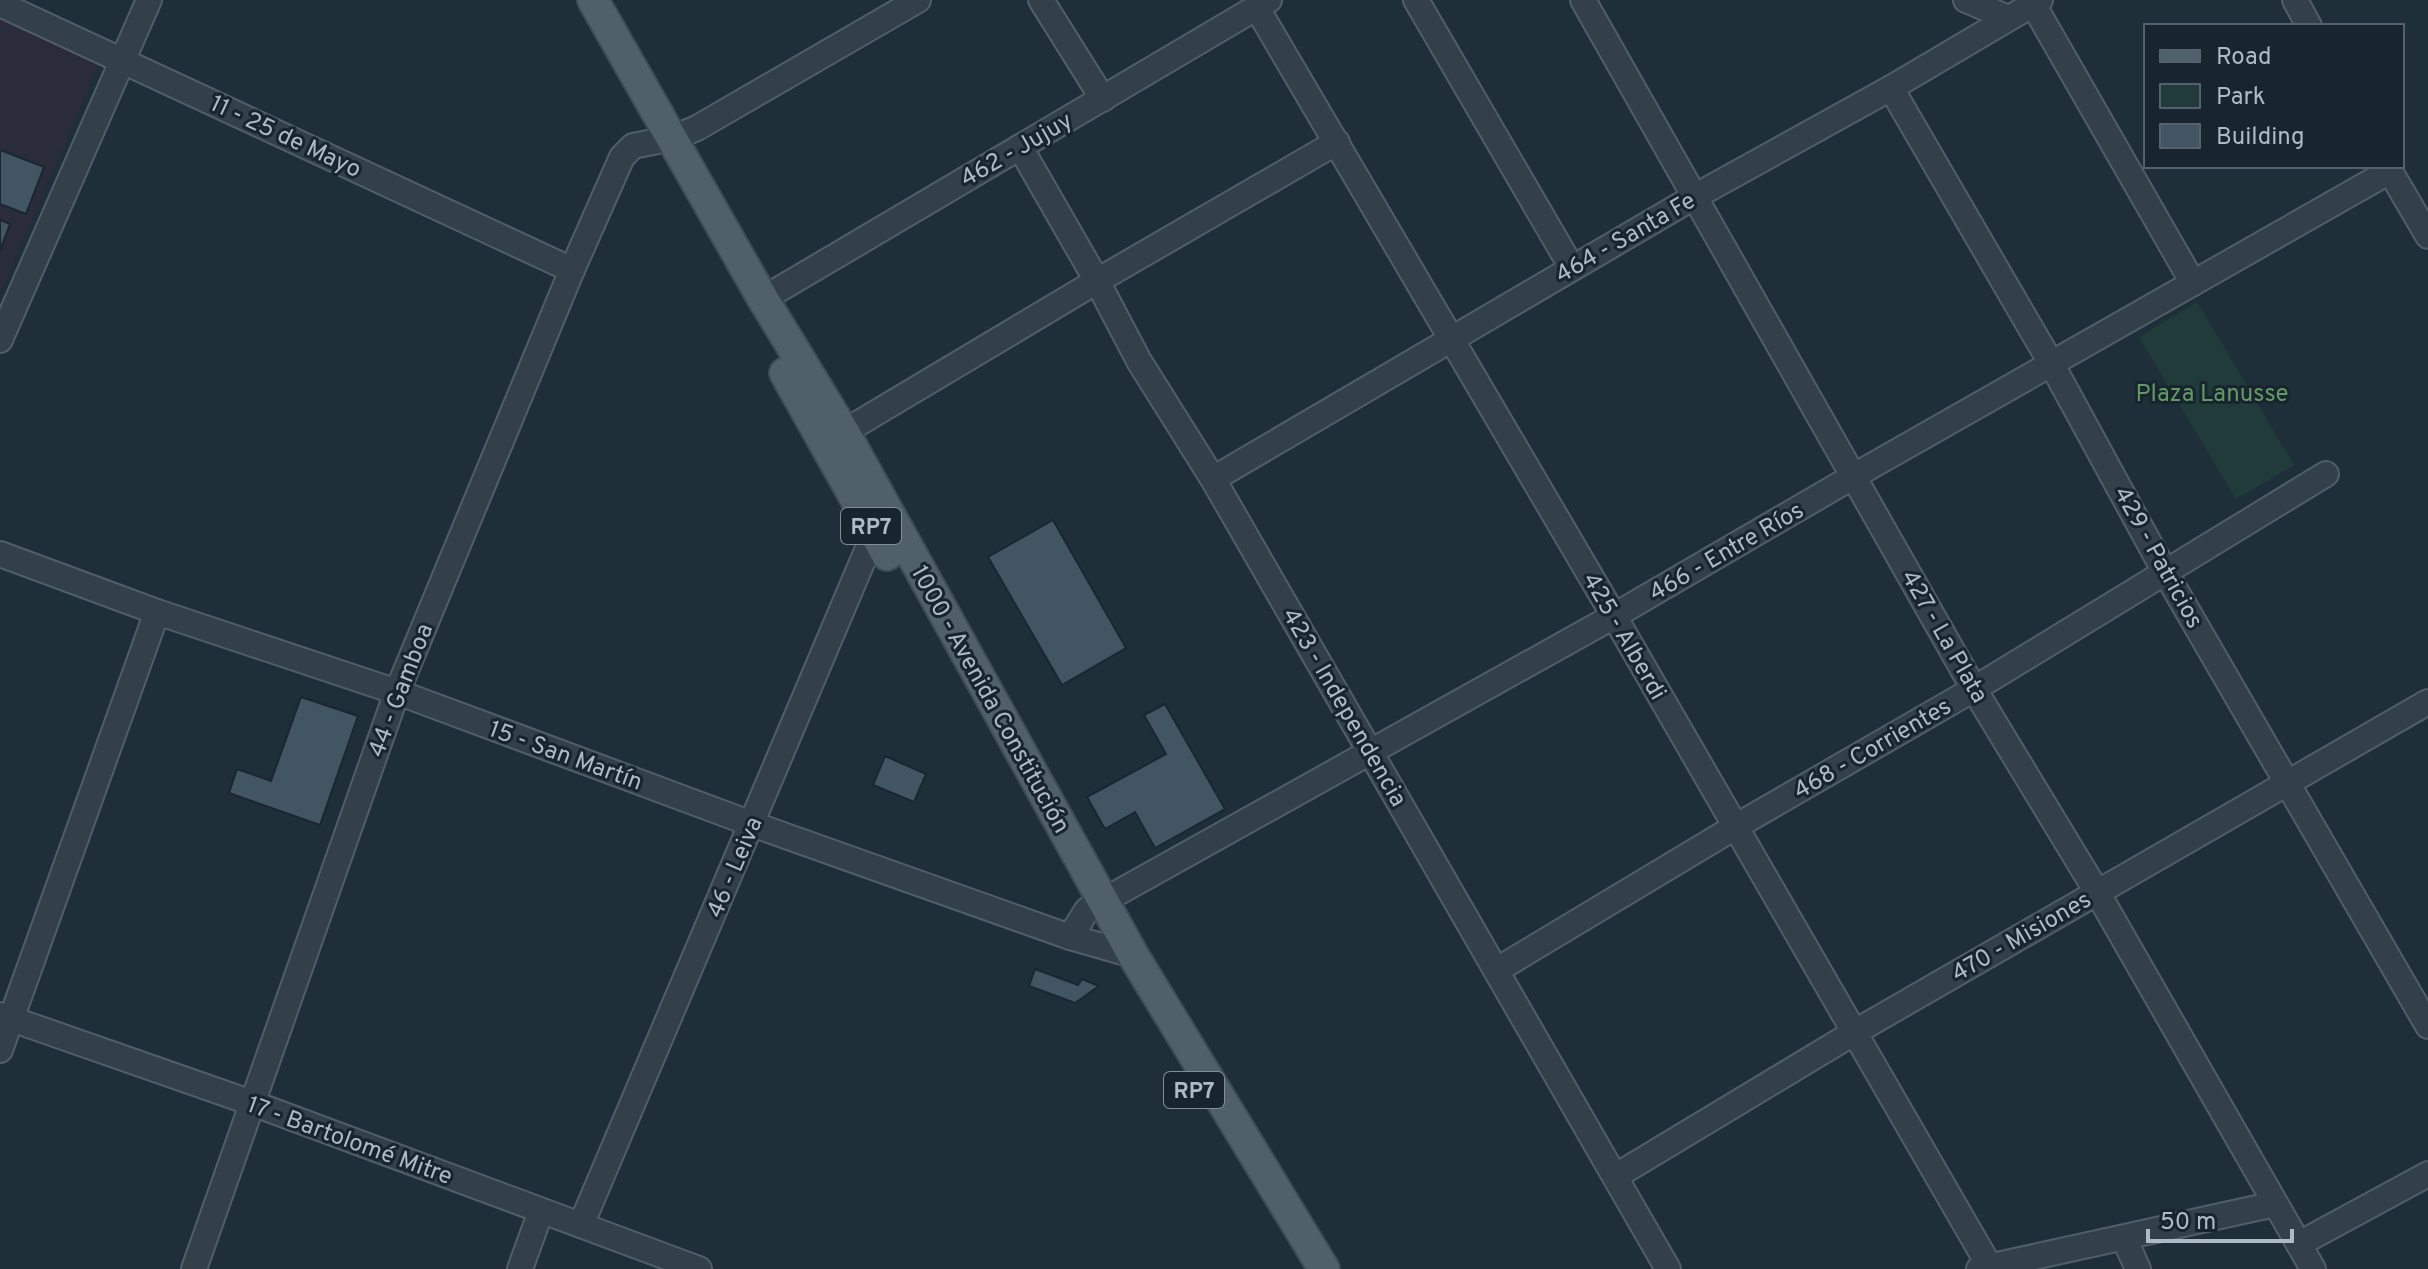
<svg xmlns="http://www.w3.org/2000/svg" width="2428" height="1269" font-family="Overpass,sans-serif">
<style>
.medical{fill:#2b2c3b}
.green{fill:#213b3a}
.building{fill:#425562;stroke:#1a2731;stroke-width:2}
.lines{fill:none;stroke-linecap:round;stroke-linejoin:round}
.minor-casing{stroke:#505e68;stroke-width:28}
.major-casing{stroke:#3f4c57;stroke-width:34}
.minor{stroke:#33404a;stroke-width:24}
.major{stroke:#50606a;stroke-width:30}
.labels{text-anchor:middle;stroke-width:6;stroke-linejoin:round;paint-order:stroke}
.shield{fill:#18252f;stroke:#808e99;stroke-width:2}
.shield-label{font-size:22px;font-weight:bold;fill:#adbbc7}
.street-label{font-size:24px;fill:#adbbc7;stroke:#18252f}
.park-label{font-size:24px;fill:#639967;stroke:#18252f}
</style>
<rect width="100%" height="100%" fill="#1f2f3a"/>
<path class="medical" d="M 0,20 L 100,61 L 0,293 Z"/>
<path class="green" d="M 2197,302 L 2294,465 L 2236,499 L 2139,337 Z"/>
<g class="building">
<path d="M 0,150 L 44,167 L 26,214 L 0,204 Z"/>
<path d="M 0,220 L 10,224 L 0,251 Z"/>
<path d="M 1053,520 L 1126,648 L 1062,685 L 988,557 Z"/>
<path d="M 301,697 L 358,716 L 320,825 L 229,793 L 237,769 L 271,781 Z"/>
<path d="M 1165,704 L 1225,809 L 1155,848 L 1135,812 L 1105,829 L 1087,797 L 1166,754 L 1144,715 Z"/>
<path d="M 885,756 L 926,774 L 914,802 L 873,785 Z"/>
<path d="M 1035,969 L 1078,985 L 1082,979 L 1099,986 L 1075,1003 L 1029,986 Z"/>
</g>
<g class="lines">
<defs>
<g id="minor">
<path d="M 1041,0 L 1103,99"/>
<path d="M 1416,0 L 1572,268"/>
<path d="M 1583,0 L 1974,689 L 2097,892 L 2313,1269"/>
<path d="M 1966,0 L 2008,18"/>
<path d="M 2295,0 L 2309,26"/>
<path d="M 0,4 L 572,270"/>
<path d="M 2033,4 L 2193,283"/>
<path d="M 1257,8 L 1614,616 L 1990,1267"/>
<path d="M 1891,88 L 2051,363 L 2165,572 L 2428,1026"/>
<path d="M 1020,147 L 1097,281 L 1139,361 L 1213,479 L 1668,1269"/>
<path d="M 2387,166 L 2428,236"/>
<path d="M 763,299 L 1269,0"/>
<path d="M 0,340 L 149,0"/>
<path d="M 844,432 L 1097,281 L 1337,142"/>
<path d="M 1213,479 L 1694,197 L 1891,88 L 2040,0"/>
<path d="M 0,554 L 157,612 L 397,692 L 752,824 L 1070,937 L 1133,955"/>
<path d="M 1070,937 L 1087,910 L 1614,616 L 1854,476 L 2390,171"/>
<path d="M 1497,970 L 1735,827 L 1974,689 L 2326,474"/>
<path d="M 0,1015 L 252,1103 L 699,1269"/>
<path d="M 0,1050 L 157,612"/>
<path d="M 1616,1176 L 1855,1032 L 2428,702"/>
<path d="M 581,1225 L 880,520"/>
<path d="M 2124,1238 L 2138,1269"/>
<path d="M 2299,1244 L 2428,1174"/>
<path d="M 194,1269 L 397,692 L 572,270 L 622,157 L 633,146 L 673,138 L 697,128 L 918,0"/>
<path d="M 520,1269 L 541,1211"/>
<path d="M 1979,1269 L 2275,1204"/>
</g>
<g id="major">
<path d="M 593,0 L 763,299 L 844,432 L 1133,955 L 1324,1269"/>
<path d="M 785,373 L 887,555"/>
</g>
</defs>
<use href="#minor" class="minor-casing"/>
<use href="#major" class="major-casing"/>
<use href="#minor" class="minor"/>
<use href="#major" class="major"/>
</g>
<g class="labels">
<g class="shield">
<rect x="841" y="508" width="60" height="36" rx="6"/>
<rect x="1164" y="1072" width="60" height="36" rx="6"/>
</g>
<g class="shield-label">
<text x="871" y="534">RP7</text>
<text x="1194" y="1098">RP7</text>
</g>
<g class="street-label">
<text transform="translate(286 136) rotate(25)" y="8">11 - 25 de Mayo</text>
<text transform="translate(1016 149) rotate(-30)" y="8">462 - Jujuy</text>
<text transform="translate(1625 237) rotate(-30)" y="8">464 - Santa Fe</text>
<text transform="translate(1726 551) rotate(-30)" y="8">466 - Entre Ríos</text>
<text transform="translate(2159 557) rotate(61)" y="8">429 - Patricios</text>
<text transform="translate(1625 636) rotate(60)" y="8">425 - Alberdi</text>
<text transform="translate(1945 636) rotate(60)" y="8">427 - La Plata</text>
<text transform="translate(400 690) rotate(-69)" y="8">44 - Gamboa</text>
<text transform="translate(991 699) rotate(61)" y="8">1000 - Avenida Constitución</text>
<text transform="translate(1345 707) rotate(60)" y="8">423 - Independencia</text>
<text transform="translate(1872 748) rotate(-30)" y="8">468 - Corrientes</text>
<text transform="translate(566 755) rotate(20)" y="8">15 - San Martín</text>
<text transform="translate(734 867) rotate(-67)" y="8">46 - Leiva</text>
<text transform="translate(2021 936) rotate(-30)" y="8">470 - Misiones</text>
<text transform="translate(350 1140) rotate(20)" y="8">17 - Bartolomé Mitre</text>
</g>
<g class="park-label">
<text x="2212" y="401">Plaza Lanusse</text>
</g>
</g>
<rect x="2144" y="24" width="260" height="144" fill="#18252f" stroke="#54616c" stroke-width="2"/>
<rect x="2160" y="50" width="40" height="12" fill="#50606a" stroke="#54616c" stroke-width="2"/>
<text x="2216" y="64" font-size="24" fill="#adbbc7">Road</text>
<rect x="2160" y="84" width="40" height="24" fill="#213b3a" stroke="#54616c" stroke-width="2"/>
<text x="2216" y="104" font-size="24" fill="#adbbc7">Park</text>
<rect x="2160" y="124" width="40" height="24" fill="#425562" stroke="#54616c" stroke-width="2"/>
<text x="2216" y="144" font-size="24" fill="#adbbc7">Building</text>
<path d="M2148 1229v12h144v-12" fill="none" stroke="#adbbc7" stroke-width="4"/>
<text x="2160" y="1229" font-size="24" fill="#adbbc7" stroke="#18252f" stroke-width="6" paint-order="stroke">50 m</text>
</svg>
